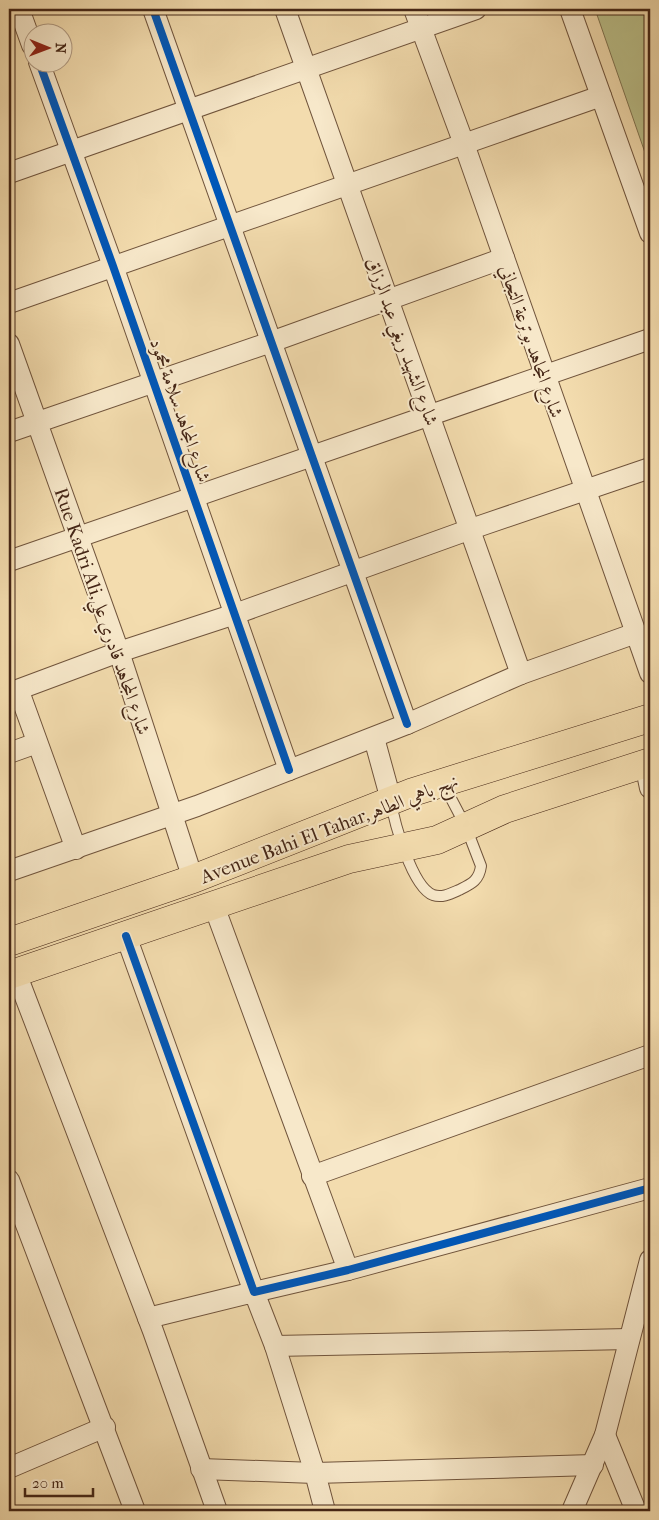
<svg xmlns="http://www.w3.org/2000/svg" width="659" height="1520" font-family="'IM FELL French Canon',Amiri,serif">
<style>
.green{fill:#bbc08a;stroke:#807350}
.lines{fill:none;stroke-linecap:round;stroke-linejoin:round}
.lane-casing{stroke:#70543c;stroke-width:12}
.street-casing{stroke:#70543c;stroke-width:22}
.primary-casing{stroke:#452616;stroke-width:29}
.lane{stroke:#f7e8ca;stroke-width:10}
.street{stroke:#f7e8ca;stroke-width:20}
.primary{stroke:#f3dcae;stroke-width:28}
.cycleway-casing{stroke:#f7e8ca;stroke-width:11}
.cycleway{stroke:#0057b8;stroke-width:8}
.labels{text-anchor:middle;stroke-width:4;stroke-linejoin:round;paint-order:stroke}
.street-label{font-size:19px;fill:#452616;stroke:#f7e8ca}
</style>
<rect width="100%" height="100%" fill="#f3dcae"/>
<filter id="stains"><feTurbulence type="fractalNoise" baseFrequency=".004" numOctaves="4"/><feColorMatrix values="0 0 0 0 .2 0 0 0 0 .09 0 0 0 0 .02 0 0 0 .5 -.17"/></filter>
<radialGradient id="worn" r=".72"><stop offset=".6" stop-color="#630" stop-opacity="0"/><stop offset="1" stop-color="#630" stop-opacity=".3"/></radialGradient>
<path class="green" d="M 595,9 L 650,9 L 650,167 Z"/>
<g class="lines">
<defs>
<path id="lane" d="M 391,801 C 394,822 412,887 433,895 C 442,898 450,894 459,890 C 471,884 479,881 481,866 L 466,827 L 444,785"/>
<g id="street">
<path d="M 19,9 L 32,45"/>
<path d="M 153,9 L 407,724"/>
<path d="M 285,9 L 521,674"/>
<path d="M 414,9 L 464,144 L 650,673"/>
<path d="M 570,9 L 650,233"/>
<path d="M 39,62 L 113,266 L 289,770"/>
<path d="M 9,173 L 476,9"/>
<path d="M 9,303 L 601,96"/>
<path d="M 9,344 L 119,652 L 193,879"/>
<path d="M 9,432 L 271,342 L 504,258"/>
<path d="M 9,561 L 650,339"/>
<path d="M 9,693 L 119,652 L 235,614 L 471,529 L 650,468"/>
<path d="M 9,693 L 21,697 L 76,849"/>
<path d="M 374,738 L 391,800"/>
<path d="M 9,753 L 37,743"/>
<path d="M 645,764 L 650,788"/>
<path d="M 9,871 L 197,806 L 407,724 L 521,674 L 636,633"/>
<path d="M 214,906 L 348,1270"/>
<path d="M 126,936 L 254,1292 L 348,1270 L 650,1188"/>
<path d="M 16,973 L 153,1331 L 217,1511"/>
<path d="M 312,1176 L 650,1055"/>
<path d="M 9,1180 L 135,1511"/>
<path d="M 148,1318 L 254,1292 L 275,1346 L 315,1473 L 593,1465"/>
<path d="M 275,1346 L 629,1339"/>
<path d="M 605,1435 L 636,1511"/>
<path d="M 9,1468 L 105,1427"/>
<path d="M 201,1469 L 315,1473 L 325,1511"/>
<path d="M 572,1511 L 605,1435 L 650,1260"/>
</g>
<g id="primary">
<path d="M 9,942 L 193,879 L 413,792 L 650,718"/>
<path d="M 9,975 L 349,859 L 437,840 L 505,809 L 650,762"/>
</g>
</defs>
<use href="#lane" class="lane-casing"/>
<use href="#street" class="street-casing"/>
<use href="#primary" class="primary-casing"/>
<use href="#lane" class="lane"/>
<use href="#street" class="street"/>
<use href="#primary" class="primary"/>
<defs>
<g id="cycleway">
<path d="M 153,9 L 407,724"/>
<path d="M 39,62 L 113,266 L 289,770"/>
<path d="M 126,936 L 254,1292 L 348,1270 L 650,1188"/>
</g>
</defs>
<use href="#cycleway" class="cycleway-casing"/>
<use href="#cycleway" class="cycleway"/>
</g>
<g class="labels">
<g class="street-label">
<text transform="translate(403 341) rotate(70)" y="7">شارع الشهيد ريغي عبد الرزاق</text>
<text transform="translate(532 341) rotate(71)" y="7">شارع المجاهد بوترعة التجاني</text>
<text transform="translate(181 410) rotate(71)" y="7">شارع المجاهد سلامة محمود</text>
<text transform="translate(103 611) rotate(71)" y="7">Rue Kadri Ali,شارع المجاهد قادري علي</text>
<text transform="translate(329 828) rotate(-21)" y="7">Avenue Bahi El Tahar,نهج باهي الطاهر</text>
</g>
</g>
<rect width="659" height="1520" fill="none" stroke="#f3dcae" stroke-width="30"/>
<rect x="10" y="10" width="639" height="1500" fill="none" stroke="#452616" stroke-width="2.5"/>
<rect x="15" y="15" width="629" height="1490" fill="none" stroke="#452616"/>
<g transform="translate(48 48) rotate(91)"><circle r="24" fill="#f7e8ca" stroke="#b09a82"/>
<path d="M0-4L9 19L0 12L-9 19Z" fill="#8f2418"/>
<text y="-8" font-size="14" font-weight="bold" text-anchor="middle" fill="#452616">N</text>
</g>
<path d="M25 1488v8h68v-8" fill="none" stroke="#452616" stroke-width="2.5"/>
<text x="32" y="1488" font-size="15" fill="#452616" stroke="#f7e8ca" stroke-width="4" paint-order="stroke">20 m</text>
<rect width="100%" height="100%" filter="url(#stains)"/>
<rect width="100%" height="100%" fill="url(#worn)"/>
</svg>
